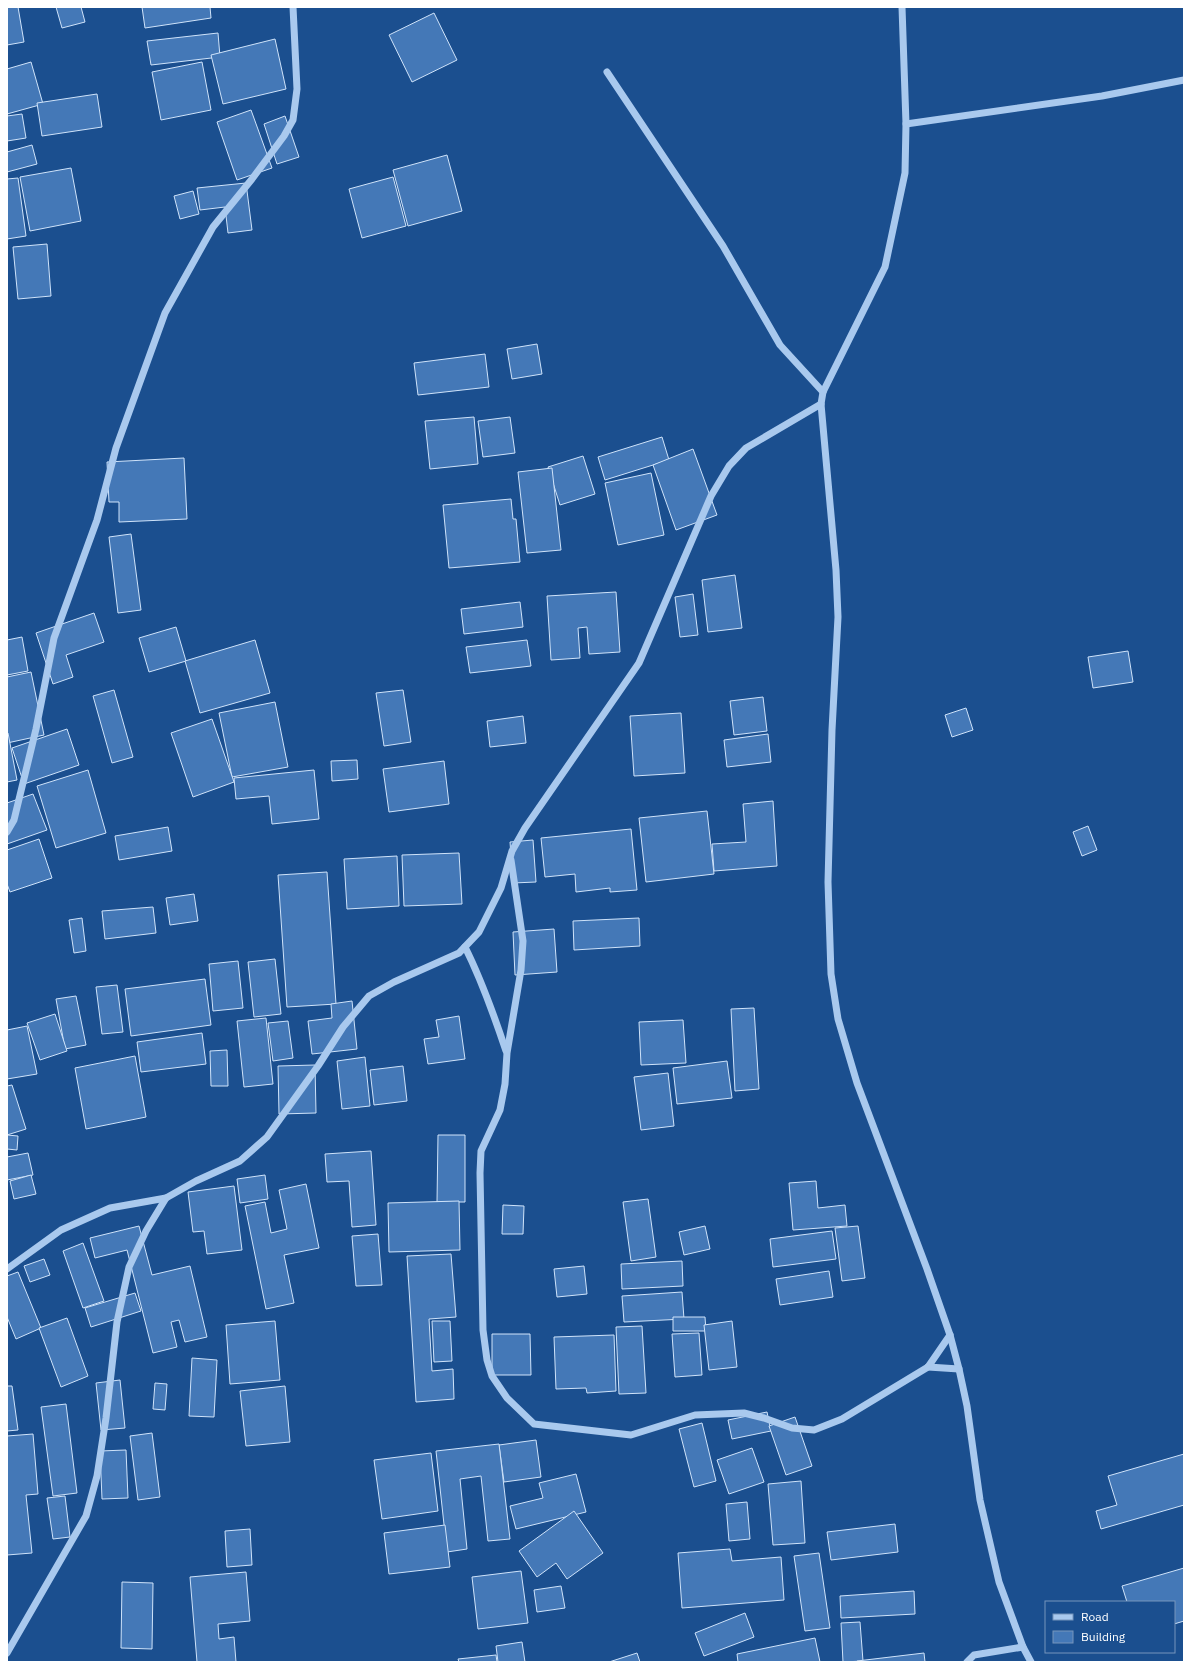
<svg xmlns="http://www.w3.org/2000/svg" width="1191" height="1669" font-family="'IBM Plex Sans',sans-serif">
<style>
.building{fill:#4478b7;stroke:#cfe3fa}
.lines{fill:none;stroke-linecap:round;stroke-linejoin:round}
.minor{stroke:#a9c9ee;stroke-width:7}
</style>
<rect width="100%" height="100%" fill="#1b4f8f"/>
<g class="building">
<path d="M 7,7 L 18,7 L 24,42 L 7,45 Z"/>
<path d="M 56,7 L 81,7 L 85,22 L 62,28 Z"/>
<path d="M 142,7 L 210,7 L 211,18 L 145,28 Z"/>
<path d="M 434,13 L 457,60 L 412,82 L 389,35 Z"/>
<path d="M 218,33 L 220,57 L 151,65 L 147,41 Z"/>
<path d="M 275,39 L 286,89 L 223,104 L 211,55 Z"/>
<path d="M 31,62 L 43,104 L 7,114 L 7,69 Z"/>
<path d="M 202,62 L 211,110 L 161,120 L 152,72 Z"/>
<path d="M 97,94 L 102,127 L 42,136 L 37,103 Z"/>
<path d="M 251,110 L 272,168 L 237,180 L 217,122 Z"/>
<path d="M 22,114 L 26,138 L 7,141 L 7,116 Z"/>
<path d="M 285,116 L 299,157 L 277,164 L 264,124 Z"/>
<path d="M 32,145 L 37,164 L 7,172 L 7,152 Z"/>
<path d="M 447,155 L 462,211 L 408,226 L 393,170 Z"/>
<path d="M 71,168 L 81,221 L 30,231 L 20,177 Z"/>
<path d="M 393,177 L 406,226 L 362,238 L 349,189 Z"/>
<path d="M 18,178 L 26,236 L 7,239 L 7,179 Z"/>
<path d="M 246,183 L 252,230 L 228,233 L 225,207 L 200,210 L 197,188 Z"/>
<path d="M 193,191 L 199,214 L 180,219 L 174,196 Z"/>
<path d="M 47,244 L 51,296 L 18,299 L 13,247 Z"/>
<path d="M 537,344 L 542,374 L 512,379 L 507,349 Z"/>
<path d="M 485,354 L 489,387 L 418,395 L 414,363 Z"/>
<path d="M 474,417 L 478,464 L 430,469 L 425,421 Z"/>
<path d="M 510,417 L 515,453 L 483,457 L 478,421 Z"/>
<path d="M 662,437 L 669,460 L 605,480 L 598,457 Z"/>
<path d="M 693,449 L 717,515 L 676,530 L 653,465 Z"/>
<path d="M 583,456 L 595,494 L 560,505 L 548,467 Z"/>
<path d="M 184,458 L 187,519 L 119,522 L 119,502 L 109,502 L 107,462 Z"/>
<path d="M 552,468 L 561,550 L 527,553 L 518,472 Z"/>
<path d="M 651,473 L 664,535 L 618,545 L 605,483 Z"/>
<path d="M 511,499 L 513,519 L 516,519 L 520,562 L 449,568 L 443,505 Z"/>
<path d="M 131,534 L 141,610 L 118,613 L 109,537 Z"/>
<path d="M 735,575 L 742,628 L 708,632 L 702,580 Z"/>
<path d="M 616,592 L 620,652 L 589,654 L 587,627 L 578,628 L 580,658 L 551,660 L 547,596 Z"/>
<path d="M 693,594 L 698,635 L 680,637 L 675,597 Z"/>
<path d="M 520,602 L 523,627 L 464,634 L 461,609 Z"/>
<path d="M 94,613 L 104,642 L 66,655 L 73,677 L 53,684 L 36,633 Z"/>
<path d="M 176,627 L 186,661 L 149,672 L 139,638 Z"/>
<path d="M 22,637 L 28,671 L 7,675 L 7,640 Z"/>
<path d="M 255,640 L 270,693 L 200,713 L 185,661 Z"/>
<path d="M 527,640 L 531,666 L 470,673 L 466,647 Z"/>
<path d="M 1128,651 L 1133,682 L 1093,688 L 1088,657 Z"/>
<path d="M 31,672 L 44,735 L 7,743 L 7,677 Z"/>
<path d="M 114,690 L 133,757 L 112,763 L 93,696 Z"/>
<path d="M 403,690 L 411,742 L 384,746 L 376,693 Z"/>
<path d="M 763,697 L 767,731 L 734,735 L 730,701 Z"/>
<path d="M 275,702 L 288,767 L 232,777 L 219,713 Z"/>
<path d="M 966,708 L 973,730 L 952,737 L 945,715 Z"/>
<path d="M 681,713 L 685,773 L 634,776 L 630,716 Z"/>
<path d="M 523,716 L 526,743 L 490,747 L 487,721 Z"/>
<path d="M 212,719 L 234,782 L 193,797 L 171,733 Z"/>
<path d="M 67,729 L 79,765 L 24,784 L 12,748 Z"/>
<path d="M 7,733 L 8,733 L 17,780 L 7,782 Z"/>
<path d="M 768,734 L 771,762 L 727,767 L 724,740 Z"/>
<path d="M 357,760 L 358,779 L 332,781 L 331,761 Z"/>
<path d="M 444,761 L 449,804 L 389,812 L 383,769 Z"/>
<path d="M 88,770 L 106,833 L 56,848 L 37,786 Z"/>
<path d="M 314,770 L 319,819 L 272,824 L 269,796 L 236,799 L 234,778 Z"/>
<path d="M 33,794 L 47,830 L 7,844 L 7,803 Z"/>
<path d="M 773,801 L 777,866 L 714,871 L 712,844 L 746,842 L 743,804 Z"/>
<path d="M 707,811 L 714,874 L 646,882 L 639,818 Z"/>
<path d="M 1088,826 L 1097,850 L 1082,856 L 1073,832 Z"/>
<path d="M 168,827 L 172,851 L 119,860 L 115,836 Z"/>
<path d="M 631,829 L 637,890 L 610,892 L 610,888 L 576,892 L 575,874 L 545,877 L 541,838 Z"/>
<path d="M 39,839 L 52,878 L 10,892 L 7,884 L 7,850 Z"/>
<path d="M 533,840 L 536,882 L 513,883 L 510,842 Z"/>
<path d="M 459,853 L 462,904 L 404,906 L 402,855 Z"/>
<path d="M 397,856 L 399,906 L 347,909 L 344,859 Z"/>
<path d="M 327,872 L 336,1004 L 287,1007 L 278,875 Z"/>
<path d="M 194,894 L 198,921 L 170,925 L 166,898 Z"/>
<path d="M 153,907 L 156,933 L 105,939 L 102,911 Z"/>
<path d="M 82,918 L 86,951 L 74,953 L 69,920 Z"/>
<path d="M 639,918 L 640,946 L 574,950 L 573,921 Z"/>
<path d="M 554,929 L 557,972 L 515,975 L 513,932 Z"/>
<path d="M 275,959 L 281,1014 L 254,1017 L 248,962 Z"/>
<path d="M 238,961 L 243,1008 L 213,1011 L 209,964 Z"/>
<path d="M 205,979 L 211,1025 L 131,1036 L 125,989 Z"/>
<path d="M 117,985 L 123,1032 L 102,1034 L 96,987 Z"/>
<path d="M 76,996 L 86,1045 L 65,1049 L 56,999 Z"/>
<path d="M 352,1001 L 357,1049 L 312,1054 L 308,1021 L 332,1018 L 331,1004 Z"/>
<path d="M 754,1008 L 759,1089 L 735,1091 L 731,1009 Z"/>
<path d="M 55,1014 L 67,1051 L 40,1060 L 27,1023 Z"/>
<path d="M 459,1016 L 465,1059 L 428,1064 L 424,1039 L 439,1037 L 436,1020 Z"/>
<path d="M 266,1018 L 273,1084 L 244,1087 L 237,1021 Z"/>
<path d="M 683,1020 L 686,1063 L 641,1065 L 639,1022 Z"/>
<path d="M 288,1021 L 293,1058 L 273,1061 L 268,1023 Z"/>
<path d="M 27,1026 L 37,1074 L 7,1079 L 7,1030 Z"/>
<path d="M 202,1033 L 206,1064 L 141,1072 L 137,1042 Z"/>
<path d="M 227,1050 L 228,1086 L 211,1086 L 210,1051 Z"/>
<path d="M 135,1056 L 146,1117 L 86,1129 L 75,1068 Z"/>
<path d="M 365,1057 L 370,1106 L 342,1109 L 337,1061 Z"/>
<path d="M 727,1061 L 732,1098 L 677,1104 L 673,1068 Z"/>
<path d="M 315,1065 L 316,1113 L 279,1114 L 278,1066 Z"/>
<path d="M 403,1066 L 407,1101 L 374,1105 L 370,1070 Z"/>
<path d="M 668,1073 L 674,1126 L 641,1130 L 634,1077 Z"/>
<path d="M 12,1085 L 26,1129 L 7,1135 L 7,1086 Z"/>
<path d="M 7,1135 L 18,1136 L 17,1150 L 7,1149 Z"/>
<path d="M 438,1135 L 465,1135 L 465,1202 L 437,1202 Z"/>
<path d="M 371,1151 L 376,1225 L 352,1227 L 349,1181 L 327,1182 L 325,1154 Z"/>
<path d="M 28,1153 L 33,1175 L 7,1180 L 7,1157 Z"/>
<path d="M 31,1175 L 36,1194 L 14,1199 L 10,1181 Z"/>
<path d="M 265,1175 L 268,1199 L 240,1203 L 237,1179 Z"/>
<path d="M 816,1181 L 818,1208 L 845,1205 L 847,1226 L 793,1230 L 789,1183 Z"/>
<path d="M 306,1184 L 319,1248 L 284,1255 L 294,1303 L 266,1309 L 245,1206 L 265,1202 L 271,1233 L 287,1229 L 279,1190 Z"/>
<path d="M 234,1186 L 242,1250 L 207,1254 L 204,1231 L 193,1232 L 188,1192 Z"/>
<path d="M 648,1199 L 656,1257 L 631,1261 L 623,1202 Z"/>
<path d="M 459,1201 L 460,1250 L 389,1252 L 388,1203 Z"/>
<path d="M 503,1205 L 524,1206 L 523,1234 L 502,1234 Z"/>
<path d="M 139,1226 L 152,1275 L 190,1266 L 207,1337 L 185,1342 L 179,1320 L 171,1322 L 177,1347 L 153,1353 L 127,1250 L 95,1258 L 90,1238 Z"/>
<path d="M 705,1226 L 710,1249 L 684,1255 L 679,1232 Z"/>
<path d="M 858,1226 L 865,1278 L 842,1281 L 835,1228 Z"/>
<path d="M 832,1231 L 836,1259 L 773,1267 L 770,1239 Z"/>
<path d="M 378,1234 L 382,1285 L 356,1286 L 352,1236 Z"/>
<path d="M 83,1243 L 104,1301 L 83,1308 L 63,1251 Z"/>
<path d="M 451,1254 L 456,1317 L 429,1319 L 432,1371 L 453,1369 L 454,1399 L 416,1402 L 407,1256 Z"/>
<path d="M 44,1259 L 50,1275 L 30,1282 L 24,1266 Z"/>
<path d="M 682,1261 L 683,1286 L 622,1289 L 621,1264 Z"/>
<path d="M 584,1266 L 587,1294 L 557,1297 L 554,1269 Z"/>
<path d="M 829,1271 L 833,1297 L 780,1305 L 776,1279 Z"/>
<path d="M 18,1272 L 41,1328 L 16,1339 L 7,1317 L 7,1276 Z"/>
<path d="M 682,1292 L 684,1319 L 624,1322 L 622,1296 Z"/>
<path d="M 135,1293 L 141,1311 L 91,1327 L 85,1308 Z"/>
<path d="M 673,1317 L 705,1317 L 706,1331 L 673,1331 Z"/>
<path d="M 67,1318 L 88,1376 L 61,1387 L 39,1328 Z"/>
<path d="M 275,1321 L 280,1380 L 230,1384 L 226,1325 Z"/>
<path d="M 432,1321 L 450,1321 L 452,1361 L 434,1362 Z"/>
<path d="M 732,1321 L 737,1367 L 709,1370 L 704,1325 Z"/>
<path d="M 642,1326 L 646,1393 L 619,1394 L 616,1327 Z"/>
<path d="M 699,1333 L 702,1375 L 675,1377 L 672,1334 Z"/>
<path d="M 492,1334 L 530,1334 L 531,1375 L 492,1375 Z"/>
<path d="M 614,1335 L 616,1391 L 587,1393 L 586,1388 L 556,1389 L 554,1337 Z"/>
<path d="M 192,1358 L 217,1360 L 214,1417 L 189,1416 Z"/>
<path d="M 120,1380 L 125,1428 L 101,1430 L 96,1383 Z"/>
<path d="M 155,1383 L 167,1384 L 165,1410 L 153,1409 Z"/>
<path d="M 7,1386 L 12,1386 L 18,1430 L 7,1431 Z"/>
<path d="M 285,1386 L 290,1442 L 246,1446 L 240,1391 Z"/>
<path d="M 66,1404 L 77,1493 L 53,1496 L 41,1407 Z"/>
<path d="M 767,1412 L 771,1431 L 732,1439 L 728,1420 Z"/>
<path d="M 795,1417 L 812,1466 L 786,1475 L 769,1426 Z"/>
<path d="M 702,1423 L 716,1481 L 694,1487 L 679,1429 Z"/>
<path d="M 152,1433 L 160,1497 L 138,1500 L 130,1436 Z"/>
<path d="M 33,1434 L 38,1494 L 26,1495 L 32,1553 L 7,1555 L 7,1436 Z"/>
<path d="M 536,1440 L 541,1477 L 504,1482 L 499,1445 Z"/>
<path d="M 499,1444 L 510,1539 L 488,1541 L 481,1476 L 460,1479 L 467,1549 L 447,1552 L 436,1451 Z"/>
<path d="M 752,1448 L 764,1482 L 729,1494 L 717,1460 Z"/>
<path d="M 126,1450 L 128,1498 L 102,1499 L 100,1451 Z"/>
<path d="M 431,1453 L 438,1511 L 382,1519 L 374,1460 Z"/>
<path d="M 1184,1454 L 1184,1505 L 1101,1529 L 1096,1511 L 1117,1505 L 1108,1476 Z"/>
<path d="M 576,1474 L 586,1512 L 516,1529 L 510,1506 L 543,1498 L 539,1483 Z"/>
<path d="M 801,1481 L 805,1543 L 773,1545 L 768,1484 Z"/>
<path d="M 65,1496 L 70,1537 L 53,1539 L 47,1498 Z"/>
<path d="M 747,1502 L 750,1539 L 729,1541 L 726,1504 Z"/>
<path d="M 574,1511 L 603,1553 L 567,1579 L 556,1563 L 537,1577 L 519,1551 Z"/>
<path d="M 895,1524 L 898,1552 L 831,1560 L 827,1532 Z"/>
<path d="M 445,1525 L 450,1567 L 389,1574 L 384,1533 Z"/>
<path d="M 250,1529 L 252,1565 L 227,1567 L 225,1531 Z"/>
<path d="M 730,1549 L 732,1561 L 781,1557 L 784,1600 L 682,1608 L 678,1553 Z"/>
<path d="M 819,1553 L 830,1628 L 805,1631 L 794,1556 Z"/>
<path d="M 1184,1568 L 1184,1621 L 1174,1624 L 1174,1602 L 1127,1602 L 1122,1586 Z"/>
<path d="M 521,1571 L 528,1623 L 478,1629 L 472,1577 Z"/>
<path d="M 246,1572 L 250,1621 L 218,1624 L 219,1639 L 234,1637 L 236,1662 L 197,1662 L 190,1577 Z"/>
<path d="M 122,1582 L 153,1583 L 152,1649 L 121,1648 Z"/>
<path d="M 561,1586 L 565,1608 L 537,1612 L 534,1590 Z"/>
<path d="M 914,1591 L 915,1614 L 841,1618 L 840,1596 Z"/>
<path d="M 745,1613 L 754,1637 L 704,1656 L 695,1633 Z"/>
<path d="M 860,1622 L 863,1661 L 843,1662 L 841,1623 Z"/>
<path d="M 815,1638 L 820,1662 L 738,1662 L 737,1654 Z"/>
<path d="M 522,1642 L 525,1662 L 498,1662 L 496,1646 Z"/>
<path d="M 637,1653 L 640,1662 L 609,1662 Z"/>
<path d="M 924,1653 L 925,1662 L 857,1662 L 857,1661 Z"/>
<path d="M 496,1655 L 497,1662 L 459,1662 L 458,1659 Z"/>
</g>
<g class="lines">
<g class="minor">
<path d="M 902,7 L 906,124 L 905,173 L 885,267 L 823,392 L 821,404 L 836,570 L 838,617 L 832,730 L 828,882 L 831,974 L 838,1019 L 857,1083 L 927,1269 L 950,1335 L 959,1369 L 967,1406 L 980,1500 L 999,1582 L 1023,1647 L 1031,1662"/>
<path d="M 607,72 L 723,246 L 780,345 L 823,392"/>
<path d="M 906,124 L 1102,96 L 1184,80"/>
<path d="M 7,832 L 14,820 L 36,729 L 54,638 L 97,520 L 116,448 L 165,313 L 213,227 L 252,179 L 284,136 L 293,120 L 297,89 L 293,7"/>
<path d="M 511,860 L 523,941 L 521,970 L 507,1053 L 505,1084 L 500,1110 L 481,1151 L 480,1173 L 483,1330 L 487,1360 L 492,1376 L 507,1398 L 534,1424 L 631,1435 L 695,1415 L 744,1413 L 764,1418 L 792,1428 L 814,1430 L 842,1419 L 928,1367 L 950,1335"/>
<path d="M 465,947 C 482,981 494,1015 506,1051"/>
<path d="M 7,1269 L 61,1230 L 110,1208 L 166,1198"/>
<path d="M 928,1367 L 959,1369"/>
<path d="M 7,1653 L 86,1516 L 97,1476 L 106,1418 L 117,1322 L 129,1267 L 146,1231 L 166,1198 L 196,1181 L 240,1161 L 267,1137 L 318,1066 L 343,1027 L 369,996 L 394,982 L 459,953 L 479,932 L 501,888 L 512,851 L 525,828 L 639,663 L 711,496 L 729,466 L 746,448 L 821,404"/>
<path d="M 967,1662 L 974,1655 L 1023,1647"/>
</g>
</g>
<rect width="1191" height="1669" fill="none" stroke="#ffffff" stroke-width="16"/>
<rect x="1045" y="1601" width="130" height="52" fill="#1b4f8f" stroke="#7695bc"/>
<rect x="1053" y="1614" width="20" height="6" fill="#a9c9ee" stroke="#7695bc"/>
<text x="1081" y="1621" font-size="12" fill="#ffffff">Road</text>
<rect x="1053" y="1631" width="20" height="12" fill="#4478b7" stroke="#7695bc"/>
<text x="1081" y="1641" font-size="12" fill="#ffffff">Building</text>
</svg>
